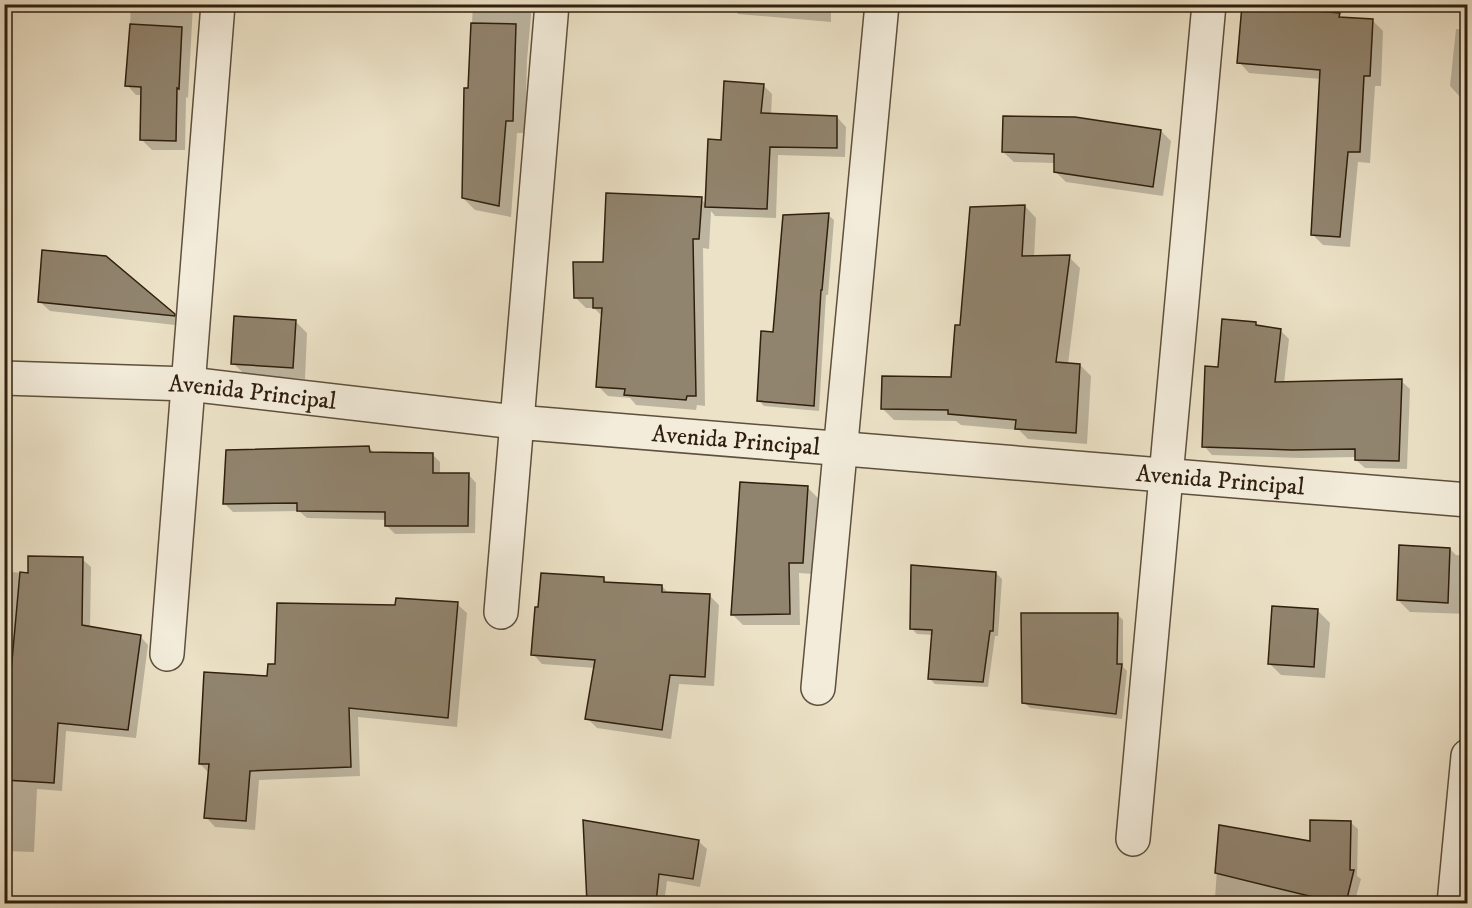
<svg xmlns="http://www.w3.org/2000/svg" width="1472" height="908" font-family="'IM FELL DW Pica',serif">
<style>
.shadow{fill:#0003}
.building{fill:#91846e;stroke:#2f1f0e;stroke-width:1.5}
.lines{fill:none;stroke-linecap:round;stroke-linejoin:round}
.minor-casing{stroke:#5e503c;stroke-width:36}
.minor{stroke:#f3ecdb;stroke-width:33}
.labels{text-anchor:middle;stroke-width:5;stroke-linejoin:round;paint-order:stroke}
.street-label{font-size:24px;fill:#2f1f0e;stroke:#f3ecdb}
</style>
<rect width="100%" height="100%" fill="#ece2c7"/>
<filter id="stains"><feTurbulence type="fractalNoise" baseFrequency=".00333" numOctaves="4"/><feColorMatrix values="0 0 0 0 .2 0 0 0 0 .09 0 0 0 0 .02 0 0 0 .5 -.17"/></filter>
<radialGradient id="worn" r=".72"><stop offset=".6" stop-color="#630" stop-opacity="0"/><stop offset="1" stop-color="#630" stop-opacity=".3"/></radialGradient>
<g class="shadow">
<path d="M 131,4 L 193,4 L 188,98 L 186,97 L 185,150 L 152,150 L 142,140 L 142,95 L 136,95 L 127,85 Z"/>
<path d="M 473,4 L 532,4 L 527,60 L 525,133 L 517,133 L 511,217 L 475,210 L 463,198 Z"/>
<path d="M 694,4 L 831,4 L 831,22 L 738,14 L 735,10 L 699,10 Z"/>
<path d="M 1339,15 L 1343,18 L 1372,20 L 1383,31 L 1381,86 L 1375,86 L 1370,163 L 1358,162 L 1350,247 L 1323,245 L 1312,234 L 1321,79 L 1249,73 L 1239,62 Z"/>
<path d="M 1456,29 L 1468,30 L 1468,99 L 1462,99 L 1450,86 Z"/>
<path d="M 763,85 L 772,94 L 771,115 L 837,117 L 846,127 L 845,157 L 778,155 L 776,218 L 715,216 L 711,211 L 709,249 L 703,248 L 705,406 L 697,405 L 696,410 L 636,405 L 630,398 L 608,396 L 598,386 L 603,317 L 594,308 L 586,308 L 575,297 L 605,263 L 701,199 L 706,204 L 723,141 Z"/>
<path d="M 1161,131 L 1171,141 L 1163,196 L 1066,182 L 1056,172 L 1056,163 L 1014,162 L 1003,152 Z"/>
<path d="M 1025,206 L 1036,218 L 1034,258 L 1069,257 L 1080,268 L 1068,364 L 1080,365 L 1091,376 L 1087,444 L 1028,439 L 1019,430 L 961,425 L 956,421 L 894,420 L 883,409 L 952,379 L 961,327 Z"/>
<path d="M 828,215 L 834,220 L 828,295 L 826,295 L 819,411 L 764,406 L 758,400 L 775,333 Z"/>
<path d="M 39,301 L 174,315 L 184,326 L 50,311 Z"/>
<path d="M 295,321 L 307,333 L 305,379 L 245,375 L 233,363 Z"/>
<path d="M 1255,323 L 1259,327 L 1280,330 L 1289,339 L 1284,383 L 1401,381 L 1410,389 L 1407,469 L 1365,468 L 1356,460 L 1356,457 L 1302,458 L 1212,455 L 1204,446 L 1220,368 Z"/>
<path d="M 369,448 L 375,453 L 432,454 L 440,462 L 440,475 L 468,474 L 476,483 L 475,533 L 395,534 L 387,526 L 387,520 L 307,518 L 299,511 L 233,512 L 225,504 Z"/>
<path d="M 807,487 L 818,498 L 813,574 L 799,573 L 800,625 L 743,625 L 732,614 Z"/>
<path d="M 1450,549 L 1456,555 L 1468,556 L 1468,614 L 1410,612 L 1398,600 Z"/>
<path d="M 82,559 L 91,567 L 90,628 L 140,636 L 148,645 L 136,738 L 66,731 L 62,791 L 37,789 L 34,852 L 4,851 L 4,571 L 29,574 Z"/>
<path d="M 996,573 L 1002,579 L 998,636 L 995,636 L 988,687 L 935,684 L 929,678 L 933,635 L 917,634 L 911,628 Z"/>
<path d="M 603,578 L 609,584 L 662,586 L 669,594 L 709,595 L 719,605 L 714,686 L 679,684 L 671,739 L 597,728 L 587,718 L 595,668 L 542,664 L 533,654 Z"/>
<path d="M 457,604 L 467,613 L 457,727 L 358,717 L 360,776 L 259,780 L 255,830 L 215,827 L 206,817 L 209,773 L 200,764 L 277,666 L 397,606 Z"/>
<path d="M 1318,611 L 1330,623 L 1325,678 L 1281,675 L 1269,663 Z"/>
<path d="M 1117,614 L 1123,620 L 1123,667 L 1127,671 L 1122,719 L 1030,708 L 1024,702 Z"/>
<path d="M 585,822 L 698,841 L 707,849 L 700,887 L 667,881 L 664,904 L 588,904 Z"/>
<path d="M 1350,822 L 1358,829 L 1357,876 L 1361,879 L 1354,904 L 1221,904 L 1215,898 L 1220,827 L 1311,842 Z"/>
</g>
<g class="building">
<path d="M 1242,5 L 1340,13 L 1339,17 L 1373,19 L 1370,76 L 1364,76 L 1360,152 L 1348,152 L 1340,237 L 1311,235 L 1320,70 L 1237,63 Z"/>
<path d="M 471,23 L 516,24 L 513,121 L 506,121 L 499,206 L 462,198 L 464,88 L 468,88 Z"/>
<path d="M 130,24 L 182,27 L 179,89 L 177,88 L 176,141 L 140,140 L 141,87 L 125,86 Z"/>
<path d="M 724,81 L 764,84 L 761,113 L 837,116 L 837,148 L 770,147 L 767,209 L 705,207 L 708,139 L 721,140 Z"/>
<path d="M 1003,116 L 1075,117 L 1161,130 L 1153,187 L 1054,172 L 1054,154 L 1002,152 Z"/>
<path d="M 606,193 L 702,197 L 699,239 L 693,239 L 696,396 L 687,396 L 686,400 L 624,395 L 625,389 L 596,387 L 602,308 L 593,308 L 593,298 L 574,298 L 573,262 L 603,262 Z"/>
<path d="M 1025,205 L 1022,256 L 1070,255 L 1056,362 L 1080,364 L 1076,433 L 1015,429 L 1016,420 L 948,414 L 948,410 L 881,409 L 882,376 L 951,377 L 955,325 L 960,325 L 970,207 Z"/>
<path d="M 829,213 L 822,290 L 821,290 L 814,406 L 757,401 L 761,331 L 773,332 L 783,215 Z"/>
<path d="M 42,250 L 106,256 L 175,314 L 175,316 L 38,302 Z"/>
<path d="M 234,316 L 296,320 L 293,368 L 231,364 Z"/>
<path d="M 1222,319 L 1256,322 L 1256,325 L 1281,329 L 1275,382 L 1402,379 L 1399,461 L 1355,460 L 1355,449 L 1292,450 L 1202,447 L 1205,366 L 1218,367 Z"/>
<path d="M 369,446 L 370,452 L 433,453 L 433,473 L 469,473 L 468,526 L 385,526 L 385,512 L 297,511 L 297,503 L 223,504 L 226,450 Z"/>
<path d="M 740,482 L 808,486 L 803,563 L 789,563 L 790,614 L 731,615 Z"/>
<path d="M 1399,545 L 1450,548 L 1448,603 L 1397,600 Z"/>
<path d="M 28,556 L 83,557 L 82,625 L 141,635 L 128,730 L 58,723 L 54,783 L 4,780 L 7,716 L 20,572 L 28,573 Z"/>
<path d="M 911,565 L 996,572 L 993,631 L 990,631 L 983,682 L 928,679 L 932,630 L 910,629 Z"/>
<path d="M 541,573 L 604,577 L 604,582 L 662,585 L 662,592 L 710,594 L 705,677 L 670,675 L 662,730 L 585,719 L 595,660 L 531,655 L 535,607 L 538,607 Z"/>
<path d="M 396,598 L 458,602 L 448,718 L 349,708 L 351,767 L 250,771 L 246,821 L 204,818 L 209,764 L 199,764 L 204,672 L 267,676 L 268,664 L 275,664 L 277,603 L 395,605 Z"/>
<path d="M 1272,606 L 1318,609 L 1314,667 L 1268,664 Z"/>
<path d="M 1021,613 L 1118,613 L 1117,664 L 1122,664 L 1116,714 L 1022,703 Z"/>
<path d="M 583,820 L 699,840 L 693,879 L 659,874 L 656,903 L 587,903 Z"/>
<path d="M 1310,820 L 1351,821 L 1350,870 L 1354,870 L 1346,903 L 1338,903 L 1215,873 L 1219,825 L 1310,841 Z"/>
</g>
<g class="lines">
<defs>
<g id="minor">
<path id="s1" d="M 4,378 L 189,384 L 516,422 L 1468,500"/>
<path d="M 501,612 L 552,4"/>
<path d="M 167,654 L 218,4"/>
<path d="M 818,688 L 882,4"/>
<path d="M 1133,839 L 1209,4"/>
<path d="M 1454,904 L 1468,756"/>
</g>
</defs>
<use href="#minor" class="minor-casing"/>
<use href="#minor" class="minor"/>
</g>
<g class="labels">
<g class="street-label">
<text dy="8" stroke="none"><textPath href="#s1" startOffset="249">Avenida Principal</textPath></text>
<text dy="8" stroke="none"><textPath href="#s1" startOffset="735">Avenida Principal</textPath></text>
<text dy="8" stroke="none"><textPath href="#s1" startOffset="1221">Avenida Principal</textPath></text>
</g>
</g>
<rect width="1472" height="908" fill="none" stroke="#ece2c7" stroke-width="24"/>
<rect x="6" y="6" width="1460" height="896" fill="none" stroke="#2f1f0e" stroke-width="3"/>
<rect x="12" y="12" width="1448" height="884" fill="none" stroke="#2f1f0e" stroke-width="1.5"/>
<rect width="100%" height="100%" filter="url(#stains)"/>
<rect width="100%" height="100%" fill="url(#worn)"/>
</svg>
